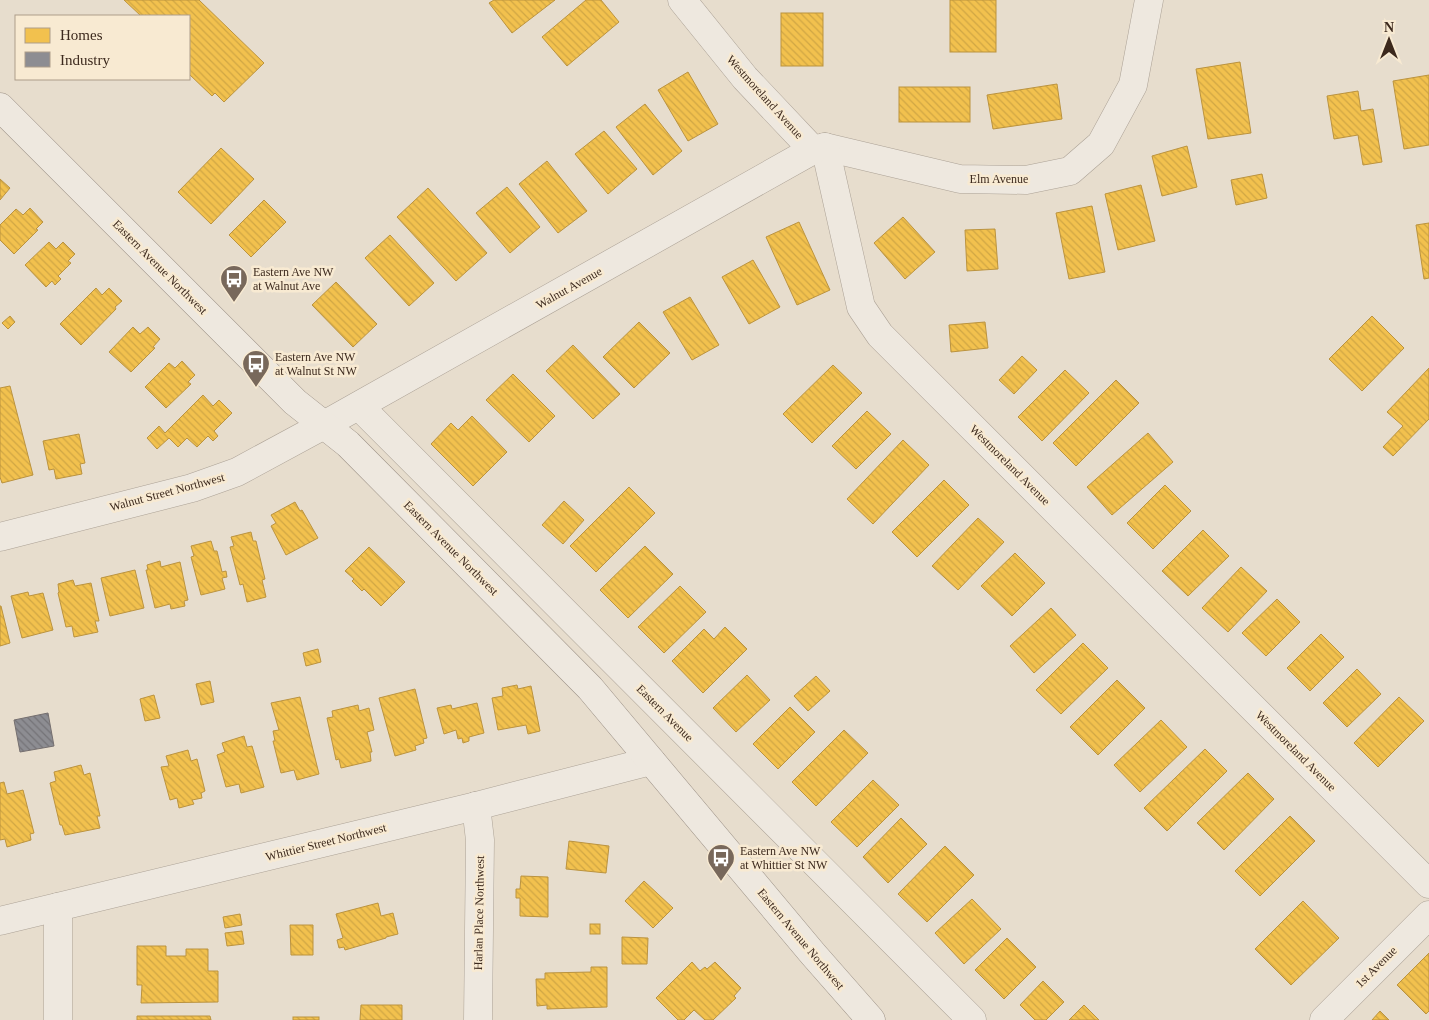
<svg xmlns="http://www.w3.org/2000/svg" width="1429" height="1020" font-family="Georgia,serif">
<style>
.homes{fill:url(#homes-back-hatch);stroke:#bb933f}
.industry{fill:url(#industry-back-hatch);stroke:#756f6f}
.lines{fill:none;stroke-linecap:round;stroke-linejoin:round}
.street-casing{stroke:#aca296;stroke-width:29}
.secondary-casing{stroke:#9c9186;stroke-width:29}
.street{stroke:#eee8df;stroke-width:28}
.secondary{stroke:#eee8df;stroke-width:28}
.labels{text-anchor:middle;stroke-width:5;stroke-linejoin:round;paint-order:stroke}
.street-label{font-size:12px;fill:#3c291d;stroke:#f8ead2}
.poi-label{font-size:12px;fill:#3c291d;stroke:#f8ead2;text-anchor:start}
</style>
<defs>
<pattern id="homes-back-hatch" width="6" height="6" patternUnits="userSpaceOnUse" patternTransform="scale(1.25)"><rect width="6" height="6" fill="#f2c14e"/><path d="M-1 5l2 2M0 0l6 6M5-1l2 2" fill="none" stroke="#d0a644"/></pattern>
<pattern id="industry-back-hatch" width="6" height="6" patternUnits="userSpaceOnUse" patternTransform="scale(1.25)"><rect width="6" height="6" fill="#8d8d92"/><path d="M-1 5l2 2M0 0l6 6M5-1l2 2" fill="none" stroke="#747377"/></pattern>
</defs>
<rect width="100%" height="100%" fill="#e7ddcd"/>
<g class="homes">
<path d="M 124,0 L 199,0 L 264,63 L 224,102 L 215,93 L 212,96 L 189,74 L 189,16 L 147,16 L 146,15 L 144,16 L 141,16 Z"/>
<path d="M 494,0 L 555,0 L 512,33 L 489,3 Z"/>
<path d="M 586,0 L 601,0 L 619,22 L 567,66 L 542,37 Z"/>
<rect x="950" y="0" width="46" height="52"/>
<rect x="781" y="13" width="42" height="53"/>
<path d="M 1240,62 L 1251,133 L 1208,139 L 1196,69 Z"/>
<path d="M 688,72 L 718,124 L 688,141 L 658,90 Z"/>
<path d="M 1429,75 L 1429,145 L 1404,149 L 1393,81 Z"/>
<path d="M 1057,84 L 1062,119 L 993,129 L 987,95 Z"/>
<rect x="899" y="87" width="71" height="35"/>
<path d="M 1358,91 L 1361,111 L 1373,109 L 1382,162 L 1363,165 L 1358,135 L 1334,139 L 1327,96 Z"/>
<path d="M 645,104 L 682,151 L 653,175 L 616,127 Z"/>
<path d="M 604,131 L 637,169 L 608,194 L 575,154 Z"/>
<path d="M 1187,146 L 1197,187 L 1162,196 L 1152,156 Z"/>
<path d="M 221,148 L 254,179 L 211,224 L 178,192 Z"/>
<path d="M 547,161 L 587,211 L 558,233 L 519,184 Z"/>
<path d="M 1262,174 L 1267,198 L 1236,205 L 1231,180 Z"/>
<path d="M 0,179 L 10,188 L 0,200 Z"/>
<path d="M 1141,185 L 1155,241 L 1118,250 L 1105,194 Z"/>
<path d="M 507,187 L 540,227 L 510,253 L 476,213 Z"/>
<path d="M 428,188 L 487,253 L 456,281 L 397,217 Z"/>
<path d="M 264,200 L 286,222 L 251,257 L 229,235 Z"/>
<path d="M 1092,206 L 1105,272 L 1069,279 L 1056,213 Z"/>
<path d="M 30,208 L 43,222 L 36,229 L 38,230 L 14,254 L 0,240 L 0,225 L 16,209 L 23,215 Z"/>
<path d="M 903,217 L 935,252 L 905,279 L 874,243 Z"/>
<path d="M 799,222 L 830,290 L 797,305 L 766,237 Z"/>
<path d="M 1429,223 L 1429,278 L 1424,279 L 1416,225 Z"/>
<path d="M 995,229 L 998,269 L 967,271 L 965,230 Z"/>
<path d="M 390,235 L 434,283 L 409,306 L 365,258 Z"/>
<path d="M 49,242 L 56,249 L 63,242 L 75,254 L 68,261 L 71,263 L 58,276 L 61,279 L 55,285 L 52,281 L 46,287 L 25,265 Z"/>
<path d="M 753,260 L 780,307 L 749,324 L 722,277 Z"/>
<path d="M 336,282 L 377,324 L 353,347 L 312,305 Z"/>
<path d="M 96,288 L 102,295 L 109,288 L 122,301 L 115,307 L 116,309 L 81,345 L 60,324 Z"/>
<path d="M 690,297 L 719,345 L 692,360 L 663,312 Z"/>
<path d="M 10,316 L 15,322 L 8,329 L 2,323 Z"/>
<path d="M 1372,316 L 1404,348 L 1362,391 L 1329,359 Z"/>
<path d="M 639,322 L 670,353 L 634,388 L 603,357 Z"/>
<path d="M 985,322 L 988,348 L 951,352 L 949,325 Z"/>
<path d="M 133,327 L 140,334 L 148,327 L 160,339 L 153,347 L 155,348 L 131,372 L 109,352 Z"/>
<path d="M 573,345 L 620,394 L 593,419 L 546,371 Z"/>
<path d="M 1022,356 L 1037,370 L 1014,394 L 999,380 Z"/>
<path d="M 182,361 L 195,375 L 188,382 L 191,384 L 166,408 L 145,387 L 169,363 L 175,368 Z"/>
<path d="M 833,365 L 862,393 L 812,443 L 783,414 Z"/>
<path d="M 1429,368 L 1429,419 L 1393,456 L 1383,447 L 1403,426 L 1387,412 Z"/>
<path d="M 1065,370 L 1089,393 L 1042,441 L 1018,417 Z"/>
<path d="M 513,374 L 555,416 L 529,442 L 486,400 Z"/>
<path d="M 1116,380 L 1139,403 L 1076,466 L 1053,443 Z"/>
<path d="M 10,386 L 33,475 L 2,483 L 0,477 L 0,388 Z"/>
<path d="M 203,395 L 213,406 L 219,400 L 232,413 L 214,431 L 218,436 L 213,441 L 208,436 L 197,447 L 187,438 L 178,447 L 169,438 L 157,449 L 147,438 L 159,426 L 165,433 Z"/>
<path d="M 867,411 L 891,434 L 856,469 L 832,446 Z"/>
<path d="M 472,416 L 507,452 L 473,486 L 431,444 L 451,423 L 458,430 Z"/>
<path d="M 1148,433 L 1173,462 L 1112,515 L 1087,487 Z"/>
<path d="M 79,434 L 85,463 L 80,464 L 82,474 L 56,479 L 54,469 L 49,470 L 43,441 Z"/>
<path d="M 903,440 L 929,465 L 873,524 L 847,499 Z"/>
<path d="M 944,480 L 969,505 L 917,557 L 892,532 Z"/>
<path d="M 1165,485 L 1191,511 L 1153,549 L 1127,523 Z"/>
<path d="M 629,487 L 655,513 L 596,572 L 570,546 Z"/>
<path d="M 564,501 L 584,520 L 563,544 L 542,525 Z"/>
<path d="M 295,502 L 300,511 L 302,510 L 318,538 L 286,555 L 271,526 L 276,523 L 271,515 Z"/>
<path d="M 978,518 L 1004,542 L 958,590 L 932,566 Z"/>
<path d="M 1203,530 L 1229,556 L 1188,596 L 1162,571 Z"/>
<path d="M 251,532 L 253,541 L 256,541 L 265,579 L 262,580 L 266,597 L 247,602 L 243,584 L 240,585 L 230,547 L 234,546 L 231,537 Z"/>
<path d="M 211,541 L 214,551 L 217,551 L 222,572 L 226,571 L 227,577 L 222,578 L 225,589 L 201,595 L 191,557 L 194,556 L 191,546 Z"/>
<path d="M 645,546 L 673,574 L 628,618 L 600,590 Z"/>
<path d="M 369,547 L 405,582 L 381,606 L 364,589 L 362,591 L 352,581 L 354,579 L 345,571 Z"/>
<path d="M 1015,553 L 1045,583 L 1012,616 L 981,586 Z"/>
<path d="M 160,561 L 161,567 L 180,562 L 188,600 L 184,601 L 185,606 L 171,609 L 170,604 L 155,608 L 146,570 L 148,570 L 147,565 Z"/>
<path d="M 1241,567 L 1267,591 L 1228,632 L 1202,608 Z"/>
<path d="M 135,570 L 144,608 L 110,616 L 101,578 Z"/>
<path d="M 73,580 L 75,586 L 91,583 L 99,621 L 95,621 L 98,632 L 74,637 L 72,626 L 66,627 L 58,593 L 59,592 L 58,584 Z"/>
<path d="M 680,586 L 706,612 L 664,653 L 638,627 Z"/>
<path d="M 28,592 L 29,596 L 43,593 L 53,630 L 22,638 L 11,596 Z"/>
<path d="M 1277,599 L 1300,622 L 1266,656 L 1242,633 Z"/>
<path d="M 0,606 L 1,606 L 10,643 L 0,646 Z"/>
<path d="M 1051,608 L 1076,635 L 1034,673 L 1010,646 Z"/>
<path d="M 725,627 L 747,649 L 703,693 L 672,661 L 704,629 L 714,639 Z"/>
<path d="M 1321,634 L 1344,657 L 1310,691 L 1287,668 Z"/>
<path d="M 1083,643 L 1108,668 L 1061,714 L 1036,690 Z"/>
<path d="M 318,649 L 321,662 L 306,666 L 303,653 Z"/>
<path d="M 1357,669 L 1381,694 L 1347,727 L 1323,703 Z"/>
<path d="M 747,675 L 770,700 L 736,732 L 713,708 Z"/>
<path d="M 816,676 L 830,691 L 808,711 L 794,696 Z"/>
<path d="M 1117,680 L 1145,708 L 1098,755 L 1070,727 Z"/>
<path d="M 210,681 L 214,702 L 201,705 L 196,684 Z"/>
<path d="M 517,685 L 518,689 L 531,686 L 540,731 L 528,734 L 526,725 L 498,730 L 492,698 L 503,696 L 502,688 Z"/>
<path d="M 415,689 L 427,738 L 423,739 L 424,743 L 415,746 L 416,750 L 395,756 L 379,698 Z"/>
<path d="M 154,695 L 160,718 L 145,721 L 140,699 Z"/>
<path d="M 300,697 L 319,774 L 297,780 L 294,770 L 281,773 L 273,741 L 275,741 L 273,731 L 279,730 L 271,703 Z"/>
<path d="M 1399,697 L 1424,721 L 1378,767 L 1354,743 Z"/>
<path d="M 477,703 L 484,733 L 469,737 L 469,741 L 463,743 L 462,738 L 458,739 L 456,730 L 444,734 L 437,708 L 451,705 L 452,709 Z"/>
<path d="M 358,705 L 359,711 L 369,708 L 374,730 L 367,732 L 372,752 L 370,752 L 371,761 L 341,768 L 339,759 L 336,760 L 327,718 L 333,717 L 332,711 Z"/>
<path d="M 790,707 L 815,732 L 778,769 L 753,744 Z"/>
<path d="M 1161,720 L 1187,747 L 1140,792 L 1114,765 Z"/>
<path d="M 844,730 L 868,753 L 816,806 L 792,782 Z"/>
<path d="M 244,736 L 247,747 L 252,746 L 264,787 L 241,793 L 239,784 L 226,787 L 217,755 L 225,752 L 222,743 Z"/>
<path d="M 1205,749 L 1227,771 L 1167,831 L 1144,808 Z"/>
<path d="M 188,750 L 191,761 L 197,759 L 205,791 L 201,793 L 202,798 L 192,800 L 194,804 L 179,808 L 177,798 L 170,800 L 161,767 L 169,766 L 166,756 Z"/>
<path d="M 81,765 L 84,775 L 90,773 L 100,816 L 97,816 L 100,828 L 65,835 L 62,825 L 60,825 L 50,783 L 56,781 L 54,772 Z"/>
<path d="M 1248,773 L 1274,799 L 1224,850 L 1197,823 Z"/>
<path d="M 873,780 L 899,805 L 857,847 L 831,822 Z"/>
<path d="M 4,782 L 7,794 L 23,790 L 34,833 L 30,834 L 31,840 L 7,847 L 5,839 L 0,840 L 0,783 Z"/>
<path d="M 1290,816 L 1315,841 L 1260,896 L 1235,871 Z"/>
<path d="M 901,818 L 927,844 L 888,883 L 863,857 Z"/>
<path d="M 569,841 L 609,846 L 606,873 L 566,869 Z"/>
<path d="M 945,846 L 974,875 L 927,922 L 898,894 Z"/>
<path d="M 521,876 L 548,877 L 548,917 L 520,916 L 520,898 L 516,898 L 516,889 L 520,889 Z"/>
<path d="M 644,881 L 673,908 L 653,928 L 625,901 Z"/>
<path d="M 972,899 L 1001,929 L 964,964 L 935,933 Z"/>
<path d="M 1303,901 L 1339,938 L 1291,985 L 1255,949 Z"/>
<path d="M 378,903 L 381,916 L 393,913 L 398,934 L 386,937 L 386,938 L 345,950 L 344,947 L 339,948 L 337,940 L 343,938 L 336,914 Z"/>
<path d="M 240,914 L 242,925 L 225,928 L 223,917 Z"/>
<rect x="590" y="924" width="10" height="10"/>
<path d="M 290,925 L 313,925 L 313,955 L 291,955 Z"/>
<path d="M 242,931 L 244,944 L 227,946 L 225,933 Z"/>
<path d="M 622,937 L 648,938 L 647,964 L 622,964 Z"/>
<path d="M 1007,938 L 1036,967 L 1004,999 L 975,970 Z"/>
<path d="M 137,946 L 166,946 L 166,956 L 186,956 L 186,949 L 208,949 L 208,971 L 218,971 L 218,1002 L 141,1003 L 142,985 L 137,985 Z"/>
<path d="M 1429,953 L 1429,1011 L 1426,1014 L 1397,985 Z"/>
<path d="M 692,962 L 700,971 L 705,967 L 707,969 L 715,962 L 741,988 L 734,996 L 736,998 L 713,1020 L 705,1020 L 694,1010 L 684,1020 L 678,1020 L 656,998 Z"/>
<path d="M 591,967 L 607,967 L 607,1007 L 547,1009 L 547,1005 L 537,1006 L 536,979 L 545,979 L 545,973 L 591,972 Z"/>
<path d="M 1043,981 L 1064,1002 L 1046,1020 L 1035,1020 L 1020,1005 Z"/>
<path d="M 361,1005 L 402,1005 L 402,1020 L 360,1020 Z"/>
<path d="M 1084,1005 L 1099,1020 L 1069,1020 Z"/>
<path d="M 1380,1011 L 1389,1020 L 1372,1020 Z"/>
<path d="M 137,1016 L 210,1016 L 211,1020 L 137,1020 Z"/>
<rect x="293" y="1017" width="26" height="3"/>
</g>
<path class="industry" d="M 48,713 L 54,746 L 20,752 L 14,720 Z"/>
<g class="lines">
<defs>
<g id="street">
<path d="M 682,0 L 745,78 L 813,150 L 825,147 L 960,179 L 1026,180 L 1070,171 L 1101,144 L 1133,85 L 1149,0"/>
<path d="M 825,147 L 861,307 L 880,335 L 1429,884"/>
<path d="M 359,406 L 972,1020"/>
<path d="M 0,537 L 192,488 L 237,472 L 324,425 L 813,150"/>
<path d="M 476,806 L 480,840 L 478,1020"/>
<path d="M 58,907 L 58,1020"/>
<path d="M 0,921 L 476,806 L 651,761"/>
<path d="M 1324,1020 L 1429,915"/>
</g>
<path id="secondary" d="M 0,107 L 295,402 L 348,444 L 590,688 L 813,954 L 871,1020"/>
</defs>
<use href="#street" class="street-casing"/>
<use href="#secondary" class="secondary-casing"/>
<use href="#street" class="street"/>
<use href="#secondary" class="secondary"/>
</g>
<defs>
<symbol id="bus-pin" viewBox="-11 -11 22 30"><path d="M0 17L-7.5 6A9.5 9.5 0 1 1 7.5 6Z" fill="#78685b" stroke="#f8ead2"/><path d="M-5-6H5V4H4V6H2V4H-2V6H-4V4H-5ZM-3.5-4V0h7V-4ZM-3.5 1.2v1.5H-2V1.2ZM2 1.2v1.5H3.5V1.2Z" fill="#fff"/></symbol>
</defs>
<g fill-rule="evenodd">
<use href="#bus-pin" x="218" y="263" width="32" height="43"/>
<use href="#bus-pin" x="240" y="348" width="32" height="43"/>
<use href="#bus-pin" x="705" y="842" width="32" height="43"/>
</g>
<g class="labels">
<g class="street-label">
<text transform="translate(765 97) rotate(48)" y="4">Westmoreland Avenue</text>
<text x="999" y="183">Elm Avenue</text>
<text transform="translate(160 267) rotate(45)" y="4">Eastern Avenue Northwest</text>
<text transform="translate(569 288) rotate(-29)" y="4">Walnut Avenue</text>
<text transform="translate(1010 465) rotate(45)" y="4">Westmoreland Avenue</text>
<text transform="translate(167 492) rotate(-15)" y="4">Walnut Street Northwest</text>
<text transform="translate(451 548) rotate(45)" y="4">Eastern Avenue Northwest</text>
<text transform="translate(665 713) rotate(45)" y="4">Eastern Avenue</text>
<text transform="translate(1296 751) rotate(45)" y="4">Westmoreland Avenue</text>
<text transform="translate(326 842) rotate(-14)" y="4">Whittier Street Northwest</text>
<text transform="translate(479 913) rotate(-89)" y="4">Harlan Place Northwest</text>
<text transform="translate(801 939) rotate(50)" y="4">Eastern Avenue Northwest</text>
<text transform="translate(1376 967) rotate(-45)" y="4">1st Avenue</text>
</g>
<g class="poi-label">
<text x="253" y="276">Eastern Ave NW<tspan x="253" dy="14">at Walnut Ave</tspan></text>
<text x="275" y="361">Eastern Ave NW<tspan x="275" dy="14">at Walnut St NW</tspan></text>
<text x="740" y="855">Eastern Ave NW<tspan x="740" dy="14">at Whittier St NW</tspan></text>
</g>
</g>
<rect x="15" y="15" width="175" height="65" fill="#f8ead2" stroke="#ad9d8a"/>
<rect x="25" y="28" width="25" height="15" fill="#f2c14e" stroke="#ad9d8a"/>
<text x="60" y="40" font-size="15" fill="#3c291d">Homes</text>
<rect x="25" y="52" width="25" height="15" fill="#8d8d92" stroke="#ad9d8a"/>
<text x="60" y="65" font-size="15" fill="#3c291d">Industry</text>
<g transform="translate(1389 40)" stroke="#f8ead2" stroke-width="4" paint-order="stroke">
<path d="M0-4L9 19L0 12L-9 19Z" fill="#3c291d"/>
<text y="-8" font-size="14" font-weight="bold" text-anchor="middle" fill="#3c291d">N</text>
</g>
</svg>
